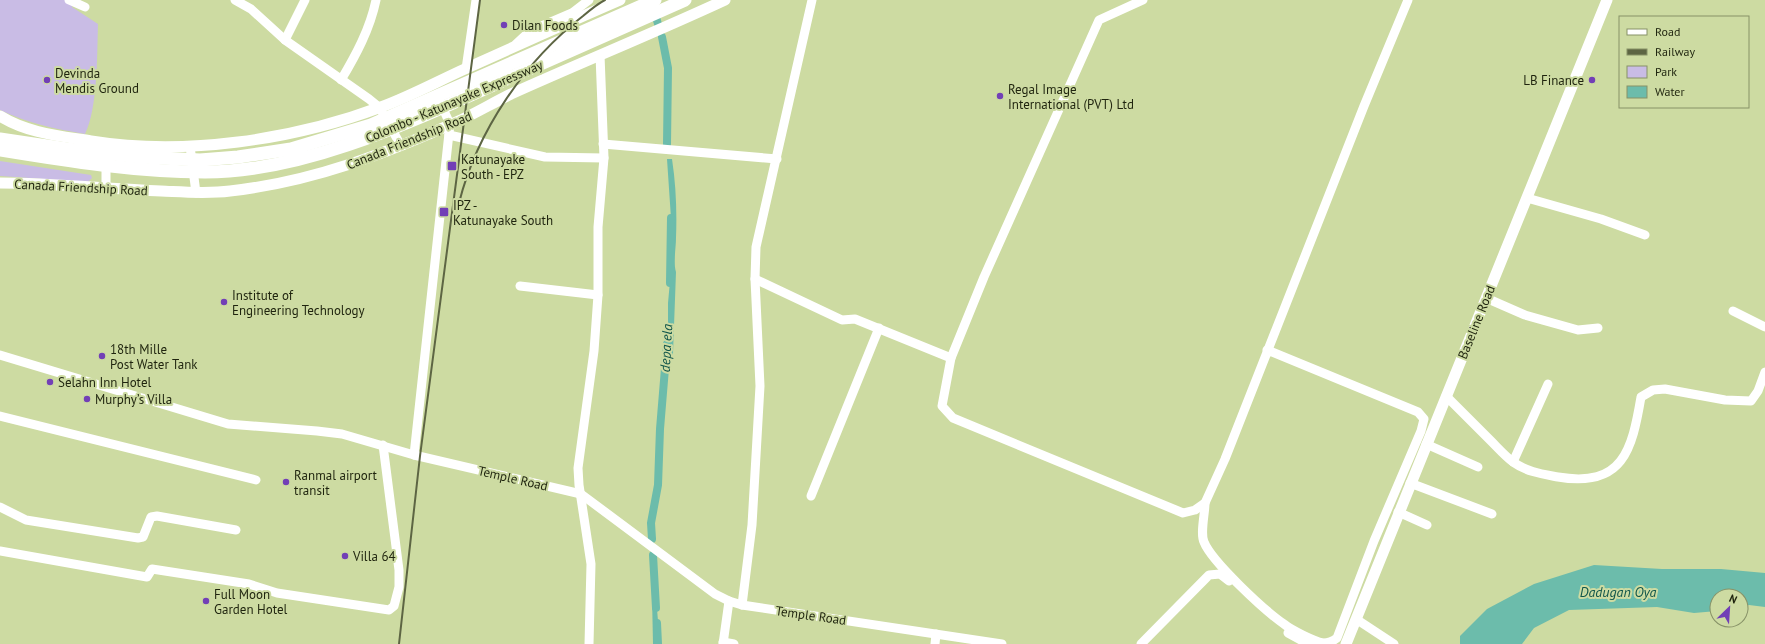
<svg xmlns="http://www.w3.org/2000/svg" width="1765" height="644" font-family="'PT Sans',sans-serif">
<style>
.green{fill:#c9bce5}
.water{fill:#6cbcab}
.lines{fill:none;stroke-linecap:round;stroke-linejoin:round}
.canal{stroke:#6cbcab;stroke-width:8}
.minor{stroke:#fff;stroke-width:9}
.major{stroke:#fff;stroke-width:11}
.highway{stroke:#fff;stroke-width:13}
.rail{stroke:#5d6543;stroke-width:2}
.poi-dot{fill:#723fb6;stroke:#cddba2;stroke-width:1.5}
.labels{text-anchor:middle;stroke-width:4;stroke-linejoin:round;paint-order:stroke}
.poi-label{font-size:13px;fill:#1f240e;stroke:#cddba2;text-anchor:start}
.street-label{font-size:13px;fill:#1f240e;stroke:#cddba2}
.water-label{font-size:14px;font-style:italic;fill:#10554a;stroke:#cddba2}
</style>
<rect width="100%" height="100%" fill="#cddba2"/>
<g class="green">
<path d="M 0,0 L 73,0 L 72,7 L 98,24 C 97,53 98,108 85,134 C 55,129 27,123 0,110 Z"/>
<path d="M 0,161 L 91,175 L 92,178 L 88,182 L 0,176 Z"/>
</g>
<g class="water">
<path d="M 667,159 L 672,159 C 676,185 677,212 676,238 C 676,249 673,262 676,272 L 673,353 L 668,366 L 666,344 L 668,330 L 668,303 L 673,248 Z"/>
<path d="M 1594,565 L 1662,569 L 1721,569 L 1765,573 L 1765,607 L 1749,605 L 1741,607 L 1741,596 L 1717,596 L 1717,611 L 1694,613 L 1657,607 L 1569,610 L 1534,628 L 1522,644 L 1460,644 L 1460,636 L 1487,609 L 1534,584 Z"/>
<path d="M 652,596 L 656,597 L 658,621 L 657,644 L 653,644 Z"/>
</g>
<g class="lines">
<g class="canal">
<path d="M 654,10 L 658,24"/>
<path d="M 662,37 L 668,68 L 667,144"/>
<path d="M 670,283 L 671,218"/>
<path d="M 652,539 L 651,523 L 658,485 L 660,429 L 667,344"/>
<path d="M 653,555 L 656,608"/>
<path d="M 657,623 L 658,644"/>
</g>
<g class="minor">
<path d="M 69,0 L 85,7"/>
<path d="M 235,0 L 251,9 L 285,40 L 369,99 L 380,108 L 382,112"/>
<path d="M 1143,0 L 1099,20 L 984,277 L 951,358 L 942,406 L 953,418 L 1183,513 L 1195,510 L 1205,503 L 1225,459 L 1364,106 L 1408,0"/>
<path d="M 285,40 L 305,0"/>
<path d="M 516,44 L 530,31 L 572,13 L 589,0"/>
<path d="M 466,69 L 476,0"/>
<path d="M 341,80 C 356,55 370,29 376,0"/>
<path d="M 389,124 L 401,146"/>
<path d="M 449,135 L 545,157 L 604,158"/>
<path d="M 603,144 L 777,159"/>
<path d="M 190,146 L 196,193"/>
<path d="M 106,189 L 106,160"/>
<path d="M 1527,198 L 1601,219 L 1645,235"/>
<path d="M 755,279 L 842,320 L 855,319 L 951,358"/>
<path d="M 520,286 L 598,295"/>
<path d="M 1486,298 L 1525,315 L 1578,330 L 1598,328"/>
<path d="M 1733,311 L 1765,327"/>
<path d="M 0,355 L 228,424 L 317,431 L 342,434 L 414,455 L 581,494 L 715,594 L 729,601 L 742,605 L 1002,644"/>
<path d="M 1446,396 C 1461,411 1476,426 1491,441 C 1498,448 1505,456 1513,462 C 1527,472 1542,474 1558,477 C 1623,488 1632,450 1641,397 L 1653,390 L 1665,389 L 1725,400 L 1751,401 L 1758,391 L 1765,372"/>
<path d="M 0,416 L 256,480"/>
<path d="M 1426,444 L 1478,467"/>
<path d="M 414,455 L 450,124 L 440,102"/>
<path d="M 1513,462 L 1548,384"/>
<path d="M 1410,483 L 1492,514"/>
<path d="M 811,496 L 879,328"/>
<path d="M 1205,503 C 1205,514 1200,533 1204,542 C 1212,562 1265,611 1284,624 C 1291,630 1314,641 1323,643 C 1328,643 1332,642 1337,638 L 1374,541 L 1421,431 L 1424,419 L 1418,412 L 1267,350"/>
<path d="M 0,507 L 26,520 L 138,538 L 143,537 L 151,517 L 157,516 L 236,530"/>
<path d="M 1398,512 L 1427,525"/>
<path d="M 0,551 L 147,577 L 152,569 L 249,584 L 277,593 L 389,610 L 394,606 L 399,587 L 399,570 L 383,445"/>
<path d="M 742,605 L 752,525 L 760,386 L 755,279 L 756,247 L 812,0"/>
<path d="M 1356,619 L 1394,644"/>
<path d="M 1288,633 L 1308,644"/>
<path d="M 723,642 L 734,644"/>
<path d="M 589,644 L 591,564 L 579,485 L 578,468 L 594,351 L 598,295 L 598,227 L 604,158 L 600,55"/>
<path d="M 723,644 L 729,601"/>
<path d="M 935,644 L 936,634"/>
<path d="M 1141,644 L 1209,575 L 1220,574 L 1229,581"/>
</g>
<g class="major">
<path d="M 0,116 C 27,133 60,136 91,141 C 184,156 293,140 381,107 C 411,96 438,81 467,68 C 518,45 569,22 620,0"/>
<path d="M 0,183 C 54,183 107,189 161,191 C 184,192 207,194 230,191 C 312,182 388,153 463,119 C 479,111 495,102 511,94 C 582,62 654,33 725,0"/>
<path d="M 1346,644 L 1607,0"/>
</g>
<g class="highway">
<path d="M 0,139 L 67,149 L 141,157 L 200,160 L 238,157 L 291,149 L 371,125 L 655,0"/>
<path d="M 0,150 C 67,161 136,172 205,172 C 302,172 406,124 493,85 C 557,57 621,28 685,0"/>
</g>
<g class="rail">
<path d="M 459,203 C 477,131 525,61 583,16 C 590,10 597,4 605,0"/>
<path d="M 399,644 L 420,456 L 480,0"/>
</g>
</g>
<g class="poi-dot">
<circle cx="504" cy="25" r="4"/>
<circle cx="47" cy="80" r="4"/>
<circle cx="1592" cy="80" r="4"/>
<circle cx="1000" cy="96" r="4"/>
<rect x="447" y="161" width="10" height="10" rx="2"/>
<rect x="439" y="207" width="10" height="10" rx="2"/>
<circle cx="224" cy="302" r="4"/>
<circle cx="102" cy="356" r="4"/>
<circle cx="50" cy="382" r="4"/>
<circle cx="87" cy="399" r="4"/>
<circle cx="286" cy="482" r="4"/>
<circle cx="345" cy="556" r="4"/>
<circle cx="206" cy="601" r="4"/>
</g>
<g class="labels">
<g class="poi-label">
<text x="512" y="30">Dilan Foods</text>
<text x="55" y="78">Devinda<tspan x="55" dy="15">Mendis Ground</tspan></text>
<text x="1584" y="85" text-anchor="end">LB Finance</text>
<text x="1008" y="94">Regal Image<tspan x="1008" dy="15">International (PVT) Ltd</tspan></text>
<text x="461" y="164">Katunayake<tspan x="461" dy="15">South - EPZ</tspan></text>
<text x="453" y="210">IPZ -<tspan x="453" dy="15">Katunayake South</tspan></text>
<text x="232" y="300">Institute of<tspan x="232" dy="15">Engineering Technology</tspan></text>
<text x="110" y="354">18th Mille<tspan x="110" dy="15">Post Water Tank</tspan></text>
<text x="58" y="387">Selahn Inn Hotel</text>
<text x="95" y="404">Murphy’s Villa</text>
<text x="294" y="480">Ranmal airport<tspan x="294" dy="15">transit</tspan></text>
<text x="353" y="561">Villa 64</text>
<text x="214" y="599">Full Moon<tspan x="214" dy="15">Garden Hotel</tspan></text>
</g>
<g class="street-label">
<text transform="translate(454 101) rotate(-23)" y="5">Colombo - Katunayake Expressway</text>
<text transform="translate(409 140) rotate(-22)" y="5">Canada Friendship Road</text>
<text transform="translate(81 187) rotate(3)" y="5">Canada Friendship Road</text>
<text transform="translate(1476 322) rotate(-68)" y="5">Baseline Road</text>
<text transform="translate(513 478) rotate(13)" y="5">Temple Road</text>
<text transform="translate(811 615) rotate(8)" y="5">Temple Road</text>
</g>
<g class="water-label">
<text transform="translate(666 348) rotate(-87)" y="5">depa ela</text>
<text x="1618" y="597">Dadugan Oya</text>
</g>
</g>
<rect x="1619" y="16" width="130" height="92" fill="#cddba2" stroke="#879267"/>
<rect x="1627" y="29" width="20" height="6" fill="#ffffff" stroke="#879267"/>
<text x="1655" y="36" font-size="12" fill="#1f240e">Road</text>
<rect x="1627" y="49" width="20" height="6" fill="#5d6543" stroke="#879267"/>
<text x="1655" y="56" font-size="12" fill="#1f240e">Railway</text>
<rect x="1627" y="66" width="20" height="12" fill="#c9bce5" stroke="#879267"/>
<text x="1655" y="76" font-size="12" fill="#1f240e">Park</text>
<rect x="1627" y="86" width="20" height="12" fill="#6cbcab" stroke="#879267"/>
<text x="1655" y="96" font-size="12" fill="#1f240e">Water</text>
<g transform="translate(1729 608) rotate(25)"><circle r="19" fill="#cddba2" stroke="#879267"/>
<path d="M0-3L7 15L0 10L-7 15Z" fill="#723fb6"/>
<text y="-6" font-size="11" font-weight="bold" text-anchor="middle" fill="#1f240e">N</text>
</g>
</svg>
